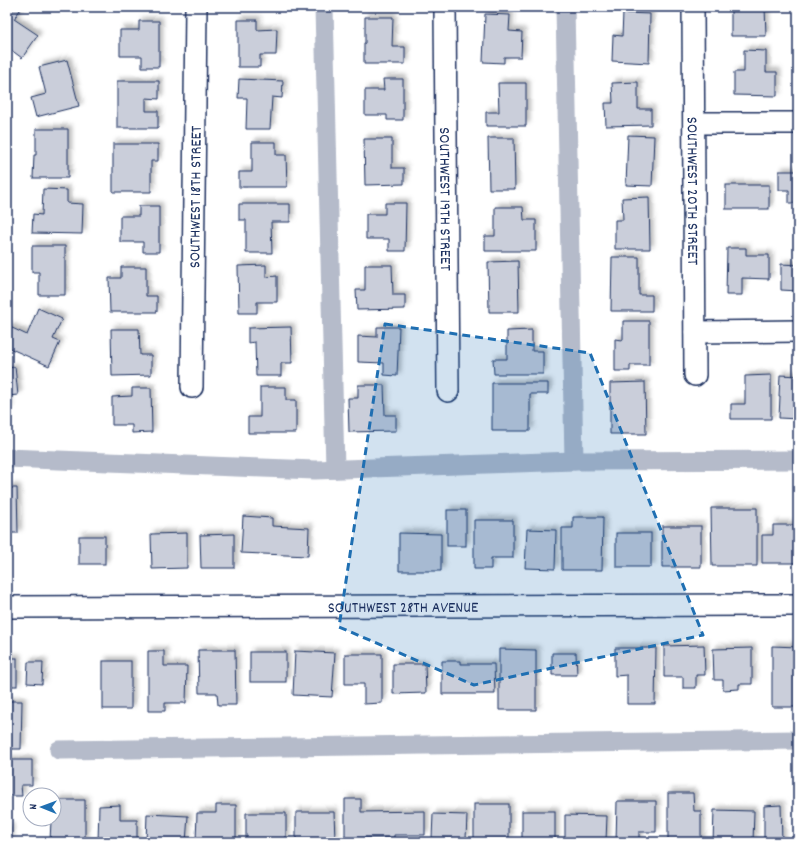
<svg xmlns="http://www.w3.org/2000/svg" width="805" height="849" font-family="Dekko,sans-serif">
<style>
.lines{fill:none;stroke-linecap:round;stroke-linejoin:round}
.canal{stroke:#b5bbca;stroke-width:19}
.building{fill:#caceda;stroke:#1b2f5e;filter:url(#shadow)}
.minor-casing{stroke:#1b2f5e;stroke-width:24}
.minor{stroke:#fff;stroke-width:21}
.marked{fill:#1f6fb2;fill-opacity:0.2;stroke:#1f6fb2;stroke-width:3;stroke-dasharray:8 5;stroke-linejoin:round}
.labels{text-anchor:middle;stroke-width:3.5;stroke-linejoin:round;paint-order:stroke}
.street-label{font-size:16px;fill:#1b2f5e;stroke:#fff}
</style>
<defs>
<filter id="shadow"><feDropShadow dx="3.5" dy="-3.5" stdDeviation="2" flood-color="#0004"/></filter>
</defs>
<rect width="100%" height="100%" fill="#fff"/>
<filter id="ink" filterUnits="userSpaceOnUse"><feTurbulence type="fractalNoise" baseFrequency=".025" numOctaves="2"/><feDisplacementMap in="SourceGraphic" scale="8" xChannelSelector="R" yChannelSelector="G"/><feConvolveMatrix kernelMatrix="1 2 1 2 8 2 1 2 1" color-interpolation-filters="sRGB"/></filter>
<g filter="url(#ink)">
<g class="lines">
<g class="canal">
<path d="M 324,7 L 335,469"/>
<path d="M 565,7 L 574,461"/>
<path d="M 7,458 L 315,470 L 574,461 L 798,460"/>
<path d="M 59,750 L 798,740"/>
</g>
</g>
<g class="building">
<path d="M 7,7 L 22,7 L 14,19 L 38,35 L 22,58 L 7,47 Z"/>
<rect x="117" y="7" width="34" height="1"/>
<path d="M 736,7 L 765,7 L 766,36 L 731,36 L 731,9 L 736,10 Z"/>
<path d="M 623,13 L 650,14 L 649,63 L 612,61 L 613,35 L 622,36 Z"/>
<path d="M 485,14 L 510,15 L 509,31 L 522,32 L 521,57 L 504,57 L 504,63 L 483,62 Z"/>
<path d="M 365,17 L 393,17 L 392,47 L 405,47 L 405,64 L 364,64 L 364,43 L 365,43 Z"/>
<path d="M 238,20 L 257,20 L 257,30 L 277,29 L 276,55 L 260,55 L 260,67 L 238,67 Z"/>
<path d="M 139,21 L 159,21 L 159,67 L 142,67 L 142,56 L 120,56 L 120,30 L 139,30 Z"/>
<path d="M 744,50 L 766,51 L 766,72 L 777,72 L 777,96 L 734,95 L 734,72 L 744,72 Z"/>
<path d="M 67,60 L 79,106 L 36,117 L 31,98 L 46,94 L 39,67 Z"/>
<path d="M 239,79 L 283,81 L 282,98 L 272,97 L 270,129 L 246,129 L 247,98 L 238,98 Z"/>
<path d="M 383,79 L 403,79 L 403,120 L 387,120 L 387,115 L 365,115 L 365,90 L 384,90 Z"/>
<path d="M 117,81 L 159,81 L 159,99 L 146,98 L 146,111 L 158,111 L 158,128 L 117,128 Z"/>
<path d="M 638,82 L 638,109 L 651,109 L 651,125 L 606,126 L 605,103 L 613,103 L 612,83 Z"/>
<path d="M 498,83 L 526,83 L 526,126 L 486,126 L 486,112 L 499,112 Z"/>
<path d="M 36,129 L 68,129 L 68,178 L 33,178 L 34,155 L 36,155 Z"/>
<path d="M 628,135 L 654,136 L 652,186 L 626,185 Z"/>
<path d="M 488,138 L 514,138 L 515,189 L 489,189 Z"/>
<path d="M 364,139 L 392,139 L 392,168 L 404,168 L 404,184 L 365,185 Z"/>
<path d="M 252,142 L 276,142 L 276,155 L 286,155 L 287,187 L 239,187 L 239,172 L 252,172 Z"/>
<path d="M 113,144 L 158,144 L 158,161 L 151,161 L 151,192 L 113,192 Z"/>
<path d="M 779,171 L 798,171 L 798,203 L 789,203 L 789,190 L 779,190 Z"/>
<rect x="726" y="185" width="43" height="24"/>
<path d="M 43,189 L 67,190 L 67,203 L 83,204 L 82,234 L 32,233 L 33,214 L 42,215 Z"/>
<path d="M 649,197 L 650,249 L 615,249 L 615,220 L 623,220 L 622,198 Z"/>
<path d="M 385,203 L 406,203 L 405,251 L 389,251 L 389,239 L 366,239 L 366,214 L 385,214 Z"/>
<path d="M 239,204 L 290,204 L 290,222 L 271,222 L 272,253 L 246,253 L 246,220 L 239,220 Z"/>
<path d="M 139,206 L 159,206 L 159,252 L 143,252 L 143,242 L 120,242 L 120,216 L 139,216 Z"/>
<path d="M 495,207 L 523,207 L 524,220 L 536,220 L 536,251 L 485,251 L 485,236 L 495,236 Z"/>
<path d="M 32,246 L 65,246 L 65,295 L 39,295 L 39,272 L 32,272 Z"/>
<path d="M 727,248 L 746,248 L 746,255 L 769,255 L 769,279 L 742,278 L 742,295 L 726,295 Z"/>
<path d="M 612,257 L 639,257 L 639,295 L 652,295 L 652,311 L 611,311 Z"/>
<path d="M 518,261 L 519,312 L 489,312 L 488,262 Z"/>
<path d="M 781,264 L 798,265 L 798,291 L 781,290 Z"/>
<path d="M 266,265 L 266,277 L 277,276 L 277,302 L 257,302 L 257,313 L 239,313 L 238,266 Z"/>
<path d="M 365,265 L 392,265 L 393,295 L 405,295 L 405,309 L 357,310 L 356,290 L 365,290 Z"/>
<path d="M 121,267 L 146,267 L 146,296 L 157,296 L 157,312 L 110,312 L 109,278 L 121,278 Z"/>
<path d="M 38,308 L 62,319 L 53,339 L 60,342 L 49,366 L 7,347 L 7,328 L 8,326 L 27,335 Z"/>
<path d="M 623,321 L 649,321 L 649,365 L 630,365 L 630,371 L 615,371 L 615,339 L 623,340 Z"/>
<path d="M 291,327 L 292,363 L 281,363 L 281,376 L 256,376 L 255,342 L 248,343 L 248,328 Z"/>
<path d="M 377,327 L 399,327 L 397,376 L 384,375 L 384,363 L 358,362 L 358,336 L 377,337 Z"/>
<path d="M 111,329 L 139,329 L 140,355 L 151,355 L 151,375 L 112,376 Z"/>
<path d="M 532,330 L 532,351 L 543,351 L 543,374 L 494,374 L 493,359 L 507,359 L 507,331 Z"/>
<path d="M 15,367 L 18,395 L 8,396 L 9,410 L 7,410 L 7,368 Z"/>
<path d="M 771,375 L 771,419 L 731,419 L 731,404 L 745,404 L 745,376 Z"/>
<path d="M 780,375 L 798,376 L 798,419 L 779,418 L 780,396 L 779,396 Z"/>
<path d="M 645,382 L 646,434 L 610,434 L 610,383 Z"/>
<path d="M 492,383 L 548,383 L 548,394 L 530,394 L 530,431 L 492,431 Z"/>
<path d="M 358,385 L 384,385 L 385,415 L 396,415 L 396,431 L 349,432 L 348,398 L 358,398 Z"/>
<path d="M 260,387 L 286,387 L 286,400 L 296,400 L 296,433 L 248,433 L 248,417 L 260,417 Z"/>
<path d="M 132,388 L 151,388 L 152,432 L 132,433 L 132,425 L 112,425 L 112,397 L 132,396 Z"/>
<path d="M 7,488 L 17,488 L 18,533 L 7,533 Z"/>
<path d="M 711,508 L 757,508 L 757,566 L 712,566 Z"/>
<rect x="447" y="510" width="19" height="36"/>
<path d="M 243,516 L 272,518 L 272,526 L 309,528 L 308,556 L 241,553 Z"/>
<path d="M 573,517 L 603,517 L 602,570 L 562,570 L 562,528 L 573,528 Z"/>
<path d="M 474,520 L 513,520 L 513,558 L 491,558 L 491,569 L 474,569 Z"/>
<path d="M 773,525 L 794,525 L 794,534 L 798,534 L 798,563 L 762,563 L 762,535 L 773,535 Z"/>
<rect x="662" y="526" width="39" height="41"/>
<path d="M 527,529 L 556,530 L 555,569 L 525,568 Z"/>
<path d="M 187,533 L 187,568 L 152,569 L 151,534 Z"/>
<path d="M 399,533 L 441,534 L 441,571 L 399,571 Z"/>
<rect x="616" y="533" width="35" height="34"/>
<path d="M 234,534 L 234,568 L 201,568 L 200,535 Z"/>
<rect x="79" y="536" width="26" height="28"/>
<path d="M 704,645 L 705,675 L 696,675 L 696,688 L 683,688 L 683,677 L 664,677 L 664,646 Z"/>
<path d="M 772,646 L 798,647 L 798,707 L 772,707 Z"/>
<path d="M 615,648 L 656,648 L 655,704 L 627,704 L 627,675 L 615,676 Z"/>
<path d="M 752,648 L 752,684 L 739,684 L 739,689 L 723,690 L 723,680 L 714,680 L 713,649 Z"/>
<path d="M 499,649 L 536,650 L 536,710 L 499,710 Z"/>
<path d="M 198,650 L 235,650 L 236,705 L 218,705 L 217,693 L 199,693 Z"/>
<path d="M 148,651 L 164,651 L 164,666 L 187,666 L 186,703 L 165,703 L 165,711 L 148,711 Z"/>
<path d="M 295,651 L 335,653 L 332,697 L 293,695 Z"/>
<rect x="250" y="652" width="36" height="30"/>
<path d="M 552,653 L 576,653 L 577,675 L 552,675 Z"/>
<path d="M 345,654 L 382,654 L 382,703 L 364,704 L 364,684 L 345,684 Z"/>
<rect x="7" y="658" width="10" height="28"/>
<rect x="103" y="661" width="28" height="48"/>
<path d="M 442,661 L 460,661 L 460,664 L 494,664 L 495,694 L 442,694 Z"/>
<path d="M 28,662 L 43,662 L 42,684 L 27,683 Z"/>
<path d="M 393,664 L 425,664 L 426,693 L 393,694 Z"/>
<path d="M 7,701 L 22,701 L 21,749 L 7,749 Z"/>
<path d="M 7,760 L 32,760 L 32,785 L 21,785 L 22,796 L 7,796 Z"/>
<path d="M 668,793 L 693,793 L 694,811 L 701,811 L 701,842 L 668,842 Z"/>
<path d="M 345,799 L 361,799 L 361,812 L 425,811 L 425,835 L 394,835 L 394,838 L 345,838 Z"/>
<path d="M 57,800 L 85,800 L 85,842 L 50,842 L 51,820 L 56,820 Z"/>
<path d="M 617,801 L 656,801 L 656,832 L 639,832 L 639,842 L 616,842 Z"/>
<rect x="474" y="804" width="35" height="35"/>
<path d="M 120,805 L 120,820 L 137,820 L 137,842 L 98,842 L 99,806 Z"/>
<path d="M 216,805 L 236,805 L 236,841 L 196,841 L 197,813 L 216,813 Z"/>
<path d="M 781,805 L 782,842 L 764,842 L 764,806 Z"/>
<path d="M 714,810 L 754,811 L 753,842 L 713,842 Z"/>
<rect x="522" y="811" width="33" height="31"/>
<path d="M 296,812 L 334,812 L 335,840 L 296,840 Z"/>
<path d="M 246,813 L 286,813 L 286,841 L 246,842 Z"/>
<path d="M 147,814 L 188,816 L 186,842 L 146,842 Z"/>
<path d="M 433,814 L 467,815 L 466,839 L 432,838 Z"/>
<path d="M 565,815 L 607,816 L 606,841 L 565,841 Z"/>
<rect x="7" y="827" width="3" height="15"/>
</g>
<g class="lines">
<defs>
<g id="minor">
<path id="s1" d="M 445,7 L 448,391"/>
<path id="s2" d="M 693,7 L 695,375"/>
<path d="M 694,123 L 798,123"/>
<path d="M 695,332 L 798,331"/>
<path id="s3" d="M 192,387 L 196,7"/>
<path id="s4" d="M 7,607 L 798,605"/>
</g>
</defs>
<use href="#minor" class="minor-casing"/>
<use href="#minor" class="minor"/>
</g>
</g>
<path class="marked" d="M 385,324 L 590,353 L 703,635 L 474,685 L 339,627 Z"/>
<g class="labels">
<g class="street-label">
<text dy="6" stroke="none"><textPath href="#s2" startOffset="184">SOUTHWEST 20TH STREET</textPath></text>
<text dy="6" stroke="none"><textPath href="#s3" startOffset="190">SOUTHWEST 18TH STREET</textPath></text>
<text dy="6" stroke="none"><textPath href="#s1" startOffset="192">SOUTHWEST 19TH STREET</textPath></text>
<text dy="6" stroke="none"><textPath href="#s4" startOffset="396">SOUTHWEST 28TH AVENUE</textPath></text>
</g>
</g>
<rect width="805" height="849" fill="none" stroke="#fff" stroke-width="24"/>
<rect x="12" y="12" width="781" height="825" fill="none" stroke="#1b2f5e" stroke-width="1.5" filter="url(#ink)"/>
<g transform="translate(42 807) rotate(271)"><circle r="19" fill="#ffffff" stroke="#a4acbf"/>
<path d="M0-3L7 15L0 10L-7 15Z" fill="#1f6fb2"/>
<text y="-6" font-size="11" font-weight="bold" text-anchor="middle" fill="#1b2f5e">N</text>
</g>
</svg>
